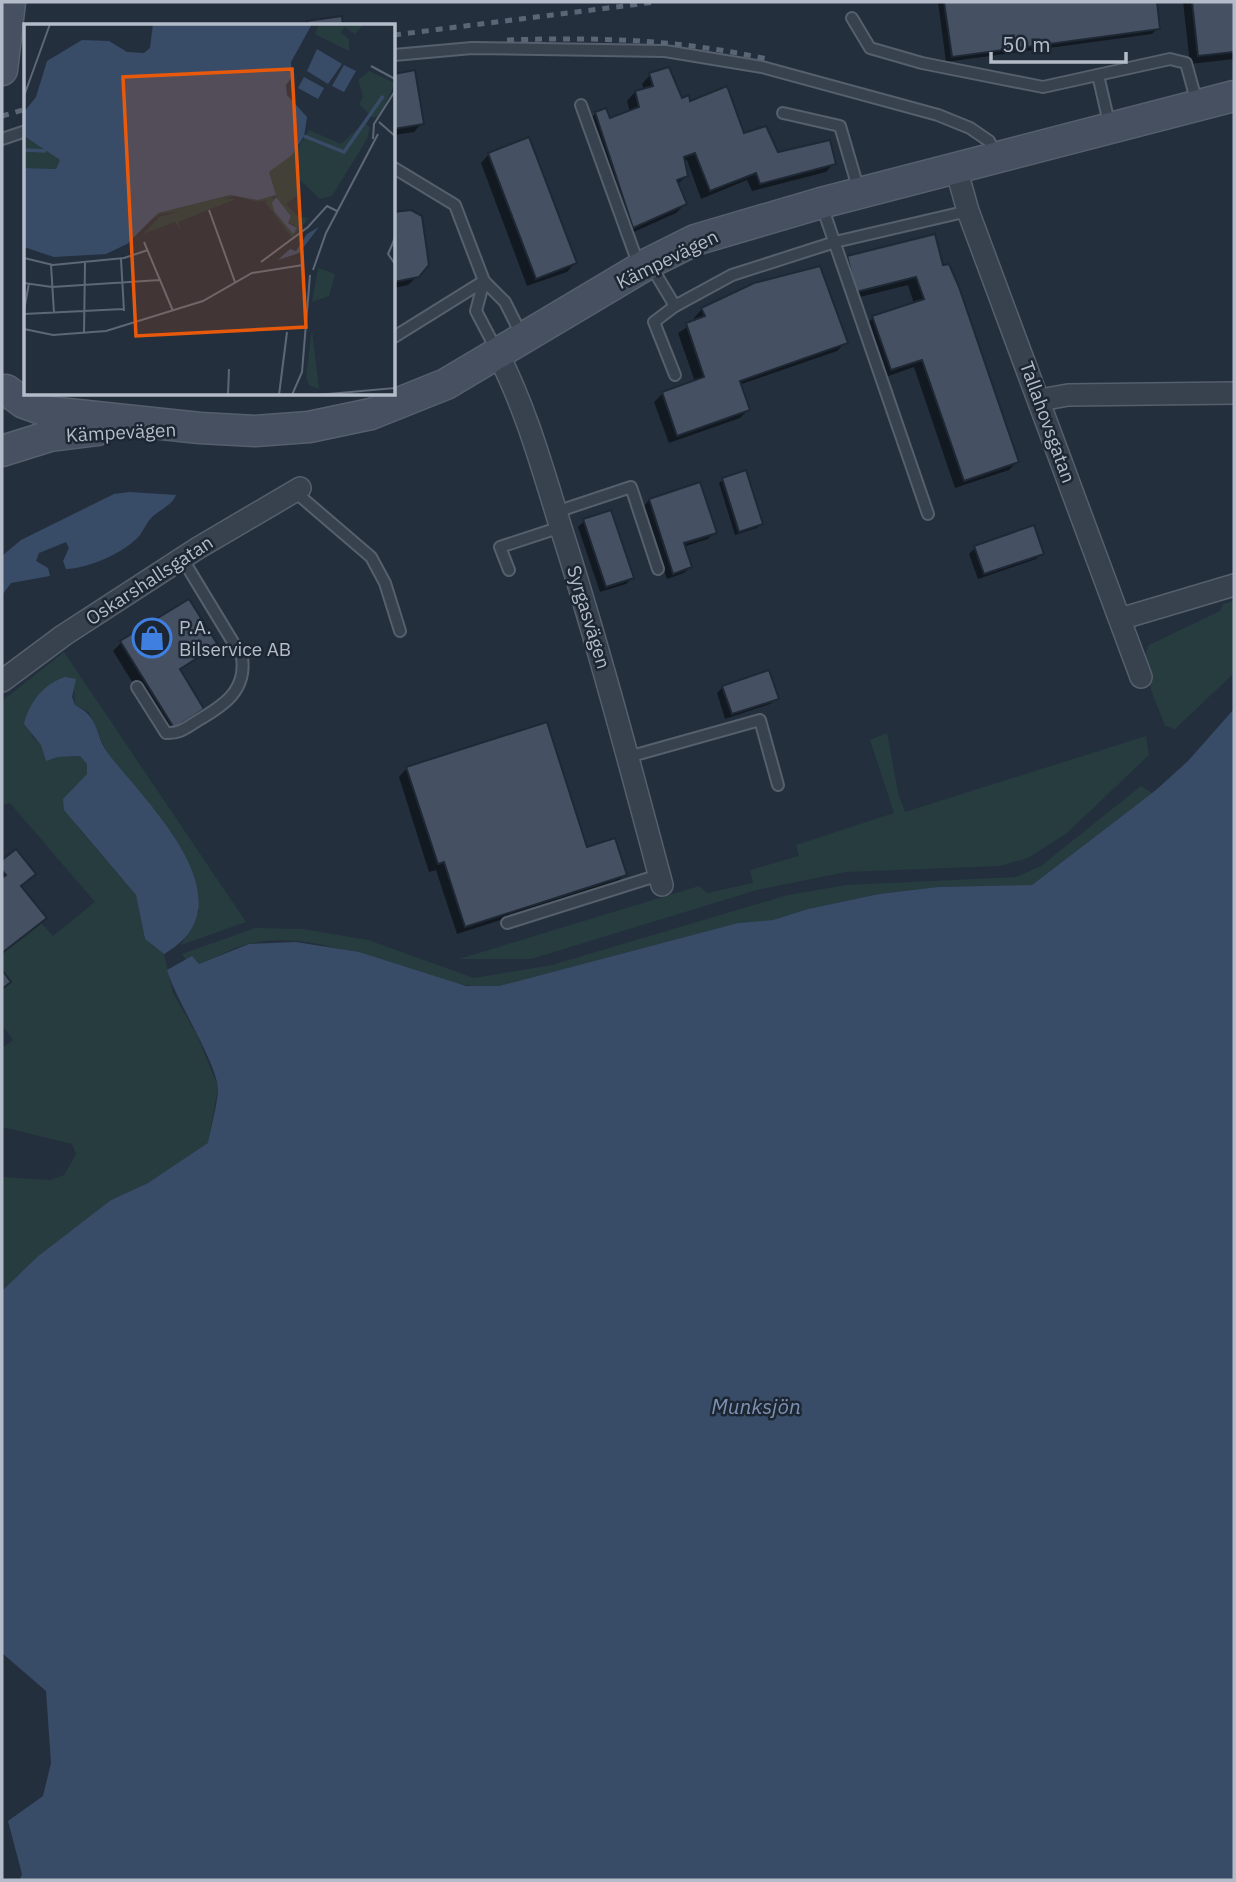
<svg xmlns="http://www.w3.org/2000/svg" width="1236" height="1882" font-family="'IBM Plex Sans',sans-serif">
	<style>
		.green { fill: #263c3f }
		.water { fill: #394c67 }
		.shadow { fill: #0007 }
		.building { fill: #455162; stroke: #1f2835; stroke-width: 2 }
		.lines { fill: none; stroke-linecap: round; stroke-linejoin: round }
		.lane-casing { stroke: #565f6c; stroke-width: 14 }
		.street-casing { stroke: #565f6c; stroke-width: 24 }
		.secondary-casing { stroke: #565f6c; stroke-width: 33 }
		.lane { stroke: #38414e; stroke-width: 10 }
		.street { stroke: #38414e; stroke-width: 21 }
		.secondary { stroke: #465061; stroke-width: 30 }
		.rail { stroke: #5a6575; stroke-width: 5; stroke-dasharray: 7 7; stroke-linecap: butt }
		.labels { text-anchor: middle; stroke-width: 5; stroke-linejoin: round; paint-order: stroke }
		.street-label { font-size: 19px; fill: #b4bcc9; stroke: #1d2633 }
		.poi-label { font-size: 19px; fill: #b4bcc9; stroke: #1d2633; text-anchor: start }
		.water-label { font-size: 21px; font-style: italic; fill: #7c92b1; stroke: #1d2633 }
		.inset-river { fill: none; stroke: #394c67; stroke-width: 3.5 }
		.inset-road { fill: none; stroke: #5e6776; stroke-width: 2 }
		.view { fill: #e8590c; fill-opacity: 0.15; stroke: #e8590c; stroke-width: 3.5 }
		.inset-edge { fill: none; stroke: #b4bcc9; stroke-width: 3.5 }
	</style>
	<rect width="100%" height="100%" fill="#242f3e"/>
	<g class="green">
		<path d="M1234,601V673L1175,729L1165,726C1158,704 1137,667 1149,645L1220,611L1223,604Z"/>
		<polygon points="64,652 246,922 181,945 199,911 107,753 89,712 75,705 74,690 31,736 41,744 46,761 58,757 80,756 87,764 87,774 69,793 77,826 136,895 145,939 164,954 173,993 197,1035 218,1087 208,1144 148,1183 111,1200 37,1257 2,1291 2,1177 50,1180 64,1175 76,1154 72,1144 2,1127 2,1048 13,1040 2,1025 2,990 6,987 2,982 2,954 41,923 53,936 95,902 10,803 2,805 2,701"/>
		<polygon points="887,733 898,793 905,812 1146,736 1149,755 1067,833 1028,858 1000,866 846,872 757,890 531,959 459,959 699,886 707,893 753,883 750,870 799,856 796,845 894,813 870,740"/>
		<path d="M1141,786L1152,793L1032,885L938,887L879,894L808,909L773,920L738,923L499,986C415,993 337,924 248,944C231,948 215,959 198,964L192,957L186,960L182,954L255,928L303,929L368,940L474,978L552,965L788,895L846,885L1016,877L1041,866Z"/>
	</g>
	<g class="water">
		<path d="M130,492L176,495C172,505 161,509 152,517C147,522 144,529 140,535C126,552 87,569 66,569L63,561L69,548L66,542L39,553L36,561L48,568L50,576L11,583L2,595V556L21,540L114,494Z"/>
		<path d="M65,677L76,679L72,697L75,705C102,719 93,735 110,756C147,803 253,904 164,954L145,939L136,895L64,810L63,799L87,774V764L80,756L58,757L46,761L41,745L24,724C29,703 43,684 65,677Z"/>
		<path d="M1234,709V1880H20L22,1874L8,1821L43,1796L51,1763L46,1691L2,1653V1291L37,1257L111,1200L148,1183L208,1143C211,1126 217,1107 218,1090C218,1064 176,1001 167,970L192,956L199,964L249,944L296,942L359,952L466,986H499L738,923L773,920L808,909L879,894L938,887L1032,885L1156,790L1188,761Z"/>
	</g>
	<g class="shadow">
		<polygon points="938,2 1155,2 1158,28 1152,34 946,62"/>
		<polygon points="1183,2 1234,2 1234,59 1190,64"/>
		<polygon points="414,73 422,123 414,132 394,135 394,76"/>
		<polygon points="650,75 681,101 776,154 834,163 826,172 752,191 747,180 701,199 687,160 683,161 686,176 677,185 685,204 676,213 625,236 588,122 596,113 609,120 630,112 627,101 635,92 644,90 642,84"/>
		<polygon points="489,154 575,263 567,272 527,286 481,163"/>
		<polygon points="411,211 418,276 408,285 394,288 394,214"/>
		<polygon points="848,257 942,268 1017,462 1009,470 955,488 914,367 883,378 865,326 873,318 914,304 908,285 848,300 839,266"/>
		<polygon points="702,309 846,342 837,351 739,385 748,410 740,418 669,443 654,402 663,393 695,382 678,333 695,322 694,318"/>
		<polygon points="723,480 761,524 757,528 735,535 719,483"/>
		<polygon points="649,500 715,532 708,539 683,547 690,567 684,573 667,579 643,507"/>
		<polygon points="584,521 632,578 626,584 600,592 578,527"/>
		<polygon points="975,548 1042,553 1036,559 978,579 969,554"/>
		<polygon points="121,643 216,645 179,671 202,709 165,735 113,651"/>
		<polygon points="723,687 777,698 770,704 725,719 717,693"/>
		<polygon points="407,768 586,849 625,875 616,883 457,934 436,870 429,872 399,777"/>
		<polygon points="16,851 20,887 36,926 2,953 2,862"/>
	</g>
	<g class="building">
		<polygon points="944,2 1157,2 1160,29 952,57"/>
		<polygon points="1192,2 1234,2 1234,52 1198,56"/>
		<polygon points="342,16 343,26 308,26 307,21"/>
		<polygon points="669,67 682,98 689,95 690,101 727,86 744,133 766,126 778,152 830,140 836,164 760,184 756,173 710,191 695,153 684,157 688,176 677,180 687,204 633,228 595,112 606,108 610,118 639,107 635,91 653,86 649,73"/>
		<polygon points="415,70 424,124 394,129 394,74"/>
		<polygon points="529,137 577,263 536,279 488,153"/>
		<polygon points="411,210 422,216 429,265 419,277 394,282 394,212"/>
		<polygon points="935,234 943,265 949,264 959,287 1019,462 964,481 922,360 891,370 872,316 924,299 916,277 856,292 847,256"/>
		<polygon points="820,266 848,343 740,381 750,410 677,436 662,392 704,377 686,323 705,316 701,308 754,283"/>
		<polygon points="746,470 763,524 739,532 722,478"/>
		<polygon points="700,482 717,533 684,543 692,567 673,574 649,499"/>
		<polygon points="611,510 634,578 606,587 583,519"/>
		<polygon points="1034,525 1044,554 984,574 974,546"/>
		<polygon points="189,599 218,645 180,669 204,709 174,728 120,641"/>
		<polygon points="769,670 779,699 732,714 722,686"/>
		<polygon points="547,722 587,847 615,838 627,875 465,927 444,862 438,864 406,767"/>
		<polygon points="16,849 36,874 21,886 47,918 2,953 2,878 6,875 2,870 2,860"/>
		<polygon points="2,970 11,982 2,989"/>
	</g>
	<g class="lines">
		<defs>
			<g id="lane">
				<polyline points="852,18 870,48 922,63 1043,87 1170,59 1186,63 1197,103"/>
				<polyline points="394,55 472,48 665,51 762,67 938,115 970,128 989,141 996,155"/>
				<polyline points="1098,75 1110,127"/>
				<polyline points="581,105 639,266"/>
				<polyline points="783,113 840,126 859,191"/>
				<polyline points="2,139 26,131"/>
				<polyline points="394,168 455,205 484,281 505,302 522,336"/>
				<polyline points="822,206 928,514"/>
				<polyline points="651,266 675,306 732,275 835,242 968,211"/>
				<polyline points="484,281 476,311 498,353"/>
				<polyline points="675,306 654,322 675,375"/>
				<polyline points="394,337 484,281"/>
				<polyline points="294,491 371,557 385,583 400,631"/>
				<polyline points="556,512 631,487 658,569"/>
				<polyline points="509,570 500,547 561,527"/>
				<path d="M137,687L166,733C179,734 186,728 197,721C223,706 247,691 242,657L182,558"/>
				<polyline points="628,757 760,720 778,785"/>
				<polyline points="507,923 659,875"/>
			</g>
			<g id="street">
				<polyline points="956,168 968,211 1141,677"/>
				<path d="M498,354C526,409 542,467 560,525C598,644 630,765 662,885"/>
				<polyline points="1040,400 1068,395 1234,393"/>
				<polyline points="1120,619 1234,585"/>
				<polyline points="2,681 64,635 198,548 300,488"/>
			</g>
			<g id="secondary">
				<polyline points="2,70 10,2"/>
				<polyline points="6,390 24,403 49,412 200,428 255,431 309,427 371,414 446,384 649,263 695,240 821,203 1234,96"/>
				<polyline points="2,451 50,436 98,430"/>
			</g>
		</defs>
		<use href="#lane" class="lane-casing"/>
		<use href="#street" class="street-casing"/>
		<use href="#secondary" class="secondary-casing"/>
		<use href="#lane" class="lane"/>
		<use href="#street" class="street"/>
		<use href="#secondary" class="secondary"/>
		<g class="rail">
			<polyline points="394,35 655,2"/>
			<path d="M507,40C599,37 676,39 767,59"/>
			<polyline points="2,116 26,109"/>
		</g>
	</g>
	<defs>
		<symbol id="shop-ring" viewBox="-11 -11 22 22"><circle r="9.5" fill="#1d2633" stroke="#3f7fe0" stroke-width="1.5"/><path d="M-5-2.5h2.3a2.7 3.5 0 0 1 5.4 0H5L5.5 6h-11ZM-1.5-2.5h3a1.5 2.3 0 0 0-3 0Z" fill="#3f7fe0"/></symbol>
	</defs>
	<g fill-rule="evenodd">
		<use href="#shop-ring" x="130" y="616" width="44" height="44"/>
	</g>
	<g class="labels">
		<g class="street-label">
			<text transform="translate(667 259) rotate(-26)" y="7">Kämpevägen</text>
			<text transform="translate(1048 422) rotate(70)" y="7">Tallahovsgatan</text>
			<text transform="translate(121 432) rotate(-3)" y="7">Kämpevägen</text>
			<text transform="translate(149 580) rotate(-33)" y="7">Oskarshallsgatan</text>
			<text transform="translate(589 617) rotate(73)" y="7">Syrgasvägen</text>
		</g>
		<g class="poi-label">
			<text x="179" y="634">P.A.<tspan x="179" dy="22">Bilservice AB</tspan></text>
		</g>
		<g class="water-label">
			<text x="756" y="1414">Munksjön</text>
		</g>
	</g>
	<g transform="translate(24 24)">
		<rect width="371" height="371" fill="#242f3e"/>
		<path d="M295,0H340L331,10L321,3L317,9L325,15V27L291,10ZM345,47L371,59L356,91L349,94L335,80L339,73L334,56ZM341,98L346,104L343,115L308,172L296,175L277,157L273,160L276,170L262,180L275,193L285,194L268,214L241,178L245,176L234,178L210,172L167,186L136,190L118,202L134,189L206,171L234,176L248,172L267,208L271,201L264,199L267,192L252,173L245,147L273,125L285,106L317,120ZM0,112L36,136L32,145L0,144ZM202,175H212L154,198L157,208L151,198L119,210L135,193ZM294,244L311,250L305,272L288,278ZM288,304V306L295,365L285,361L282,352Z" fill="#263c3f"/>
		<path d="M129,0H288L267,38L268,53L262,61L263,71L283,93L280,112L268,131L245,148L252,171L234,176L206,171L134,189L103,220L82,230L30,233L0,223V144L32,145L36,136L0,112V88L12,73L23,37L58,16L85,17L103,28L120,29L126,24ZM293,25L318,40L304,60L283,47ZM320,41L332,47L320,68L308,62ZM280,53L300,64L294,75L274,64ZM252,173L267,192L264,199L273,204L269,210L250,187L248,179ZM295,203L275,229L254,236L266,225L272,227L283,210Z" fill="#394c67"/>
		<path class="inset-river" d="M280,112L320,128L359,72M0,126L22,127"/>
		<path class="inset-road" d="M347,42L371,55M0,72L26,0M355,98L371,112M349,115L350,100L371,67M185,186L211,258M371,214L364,230L371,240M120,218L149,287M0,234L29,241L100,234L124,226M97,235L100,287M237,238L284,203L303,182L313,187M27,241L30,289M289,246L302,209L354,110M0,259L28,263L136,256M0,286L5,259M0,290L99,285M0,305L29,311L82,307L179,277L228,249L279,241M60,309L61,239M204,371L205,345M255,371L263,308M268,371L278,348L286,251M293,371L371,364"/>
		<path class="view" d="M268,45L282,303L112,312L99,53Z"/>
		<rect width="371" height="371" class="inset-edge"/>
	</g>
	<rect width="1236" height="1882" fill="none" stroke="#b4bcc9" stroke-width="7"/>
	<path d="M991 52v10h135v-10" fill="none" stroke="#b4bcc9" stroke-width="3.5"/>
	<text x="1002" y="52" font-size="21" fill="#b4bcc9" stroke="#1d2633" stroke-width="5" paint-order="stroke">50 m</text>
</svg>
